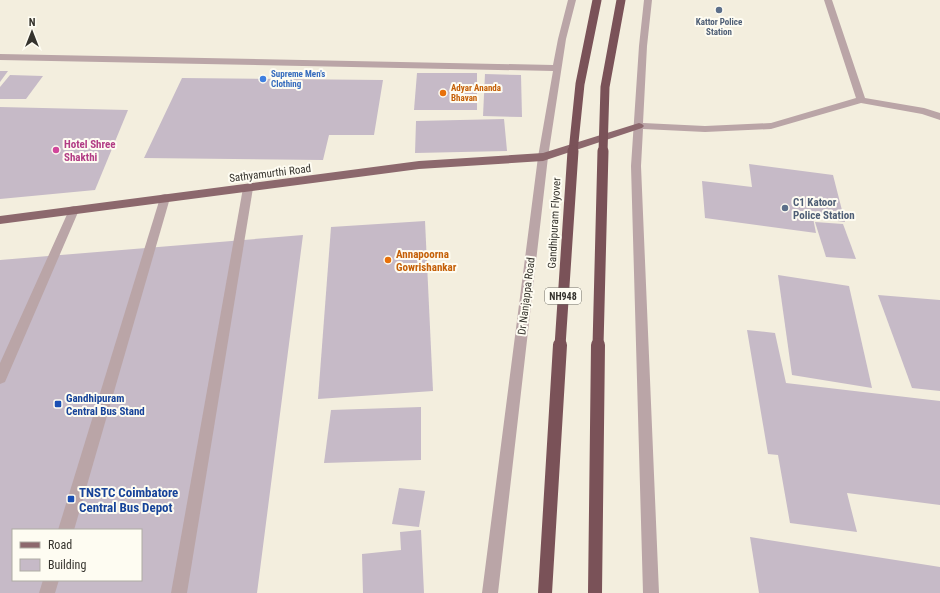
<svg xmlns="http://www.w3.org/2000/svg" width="940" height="593" font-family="'Roboto Condensed',sans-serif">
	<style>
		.building { fill: #c6bac7; fill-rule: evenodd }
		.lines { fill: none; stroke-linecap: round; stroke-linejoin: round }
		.minor { fill: #baa5a7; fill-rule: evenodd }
		.major { fill: #8c686d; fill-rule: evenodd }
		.highway-bridge-far2 { stroke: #7a5258; stroke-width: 9 }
		.highway-bridge-far1 { stroke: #7a5258; stroke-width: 11 }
		.highway-bridge { stroke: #7a5258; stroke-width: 14 }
		.service-dot { fill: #5c6f8a; stroke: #fefcf2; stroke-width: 1.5 }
		.shop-dot { fill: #3f7fe0; stroke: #fefcf2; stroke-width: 1.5 }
		.food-dot { fill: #e8710a; stroke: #fefcf2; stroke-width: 1.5 }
		.hotel-dot { fill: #d1479c; stroke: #fefcf2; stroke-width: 1.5 }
		.transit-dot { fill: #1a4fb4; stroke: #fefcf2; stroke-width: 1.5 }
		.labels { text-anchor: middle; stroke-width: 4; stroke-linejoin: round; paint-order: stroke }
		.far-service-label { font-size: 9px; font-weight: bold; fill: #4e5e75; stroke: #fefcf2 }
		.far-shop-label { font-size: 9px; font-weight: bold; fill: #366cbe; stroke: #fefcf2; text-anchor: start }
		.far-food-label { font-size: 9px; font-weight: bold; fill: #c56008; stroke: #fefcf2; text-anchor: start }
		.shield { fill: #fefcf2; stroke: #716f68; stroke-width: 1 }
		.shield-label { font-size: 10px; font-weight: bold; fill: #35332d }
		.hotel-label { font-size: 11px; font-weight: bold; fill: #b23c85; stroke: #fefcf2; text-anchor: start }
		.street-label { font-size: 11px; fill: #35332d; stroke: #fefcf2 }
		.service-label { font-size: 11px; font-weight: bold; fill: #4e5e75; stroke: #fefcf2; text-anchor: start }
		.food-label { font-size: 11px; font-weight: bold; fill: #c56008; stroke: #fefcf2; text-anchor: start }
		.transit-label { font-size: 11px; font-weight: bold; fill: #164399; stroke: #fefcf2; text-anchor: start }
		.near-transit-label { font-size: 13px; font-weight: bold; fill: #164399; stroke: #fefcf2; text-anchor: start }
	</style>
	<rect width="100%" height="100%" fill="#f3eede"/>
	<g class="building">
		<polygon points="0,71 8,71 0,82"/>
		<polygon points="417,73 477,73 477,110 414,110"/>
		<polygon points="485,74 521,75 522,117 483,116"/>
		<polygon points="10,75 43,76 26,99 0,99 0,87"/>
		<polygon points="182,78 383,80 374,135 329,135 323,160 144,158"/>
		<polygon points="0,107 128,110 95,190 0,199"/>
		<polygon points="504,119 507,151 415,153 416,121"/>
		<polygon points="749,164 833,175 845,222 813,218 816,233 705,218 702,181 752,187"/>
		<polygon points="425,221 433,391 318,399 331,227"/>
		<polygon points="815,222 843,224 856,259 826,257"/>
		<path d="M303,235L257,593H0V260ZM13,530H141V580H13Z"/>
		<polygon points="778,275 849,286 872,388 792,375"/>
		<polygon points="878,295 940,300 940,391 912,388"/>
		<polygon points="747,330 775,333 786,383 940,401 940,505 847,493 857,532 790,523 778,455 768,454"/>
		<polygon points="421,407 421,460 324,463 331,410"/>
		<polygon points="399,488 425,491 419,527 392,524"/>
		<polygon points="421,530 424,593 363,593 362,554 401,550 400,532"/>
		<polygon points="750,537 940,567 940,593 759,593"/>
	</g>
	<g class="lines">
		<g class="minor">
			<polygon points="568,0 576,0 566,39 548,157 498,593 482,593 538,157 553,71 0,60 0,54 553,65 558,39"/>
			<polygon points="644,0 652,0 647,46 643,123 705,126 771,123 856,98 824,0 832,0 865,98 924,108 940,113 940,120 922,114 861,103 771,129 705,132 643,129 641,166 659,593 643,593 631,166 639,46"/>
			<polygon points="248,184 252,185 253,188 187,593 171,593 243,188 244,185"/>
			<polygon points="165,194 169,195 170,198 74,530 58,530 160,198 161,195"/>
			<polygon points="74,206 78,207 79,210 5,382 0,384 0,363 69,210 70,207"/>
			<polygon points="43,580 59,580 55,593 39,593"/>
		</g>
		<polygon class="major" points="639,123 642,124 644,126 642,128 543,161 419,169 0,224 0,216 419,161 543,153"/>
		<g class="highway-bridge-far2">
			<polyline points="573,152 580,84 597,0"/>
			<polyline points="603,152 605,87 621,0"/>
		</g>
		<g class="highway-bridge-far1">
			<polyline points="560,346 573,151"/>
			<polyline points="598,346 603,151"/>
		</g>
		<g class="highway-bridge">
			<polyline points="545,593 560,345"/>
			<polyline points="595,593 598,345"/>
		</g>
	</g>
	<g class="service-dot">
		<circle cx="719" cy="10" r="4"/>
		<circle cx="785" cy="208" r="4"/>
	</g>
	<circle class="shop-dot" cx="263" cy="79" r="4"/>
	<g class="food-dot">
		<circle cx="443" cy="93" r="4"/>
		<circle cx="388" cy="260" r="4"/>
	</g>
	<circle class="hotel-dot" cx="56" cy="150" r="4"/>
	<g class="transit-dot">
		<rect x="54" y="400" width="8" height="8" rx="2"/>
		<rect x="67" y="495" width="8" height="8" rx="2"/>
	</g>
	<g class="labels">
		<g class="far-service-label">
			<text x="719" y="25">Kattor Police<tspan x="719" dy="10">Station</tspan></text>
		</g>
		<g class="far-shop-label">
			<text x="271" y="77">Supreme Men's<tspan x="271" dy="10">Clothing</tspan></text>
		</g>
		<g class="far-food-label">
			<text x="451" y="91">Adyar Ananda<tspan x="451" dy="10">Bhavan</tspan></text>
		</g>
		<rect class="shield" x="545" y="288" width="36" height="16" rx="3"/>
		<g class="shield-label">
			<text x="563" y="300">NH948</text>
		</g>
		<g class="hotel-label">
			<text x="64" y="148">Hotel Shree<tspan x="64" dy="13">Shakthi</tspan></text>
		</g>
		<g class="street-label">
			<text transform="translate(270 173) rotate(-7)" y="4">Sathyamurthi Road</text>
			<text transform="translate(554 223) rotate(-87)" y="4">Gandhipuram Flyover</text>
			<text transform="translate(526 296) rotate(-83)" y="4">Dr Nanjappa Road</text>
		</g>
		<g class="service-label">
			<text x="793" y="206">C1 Katoor<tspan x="793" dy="13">Police Station</tspan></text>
		</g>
		<g class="food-label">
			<text x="396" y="258">Annapoorna<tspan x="396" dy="13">Gowrishankar</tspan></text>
		</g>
		<g class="transit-label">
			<text x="66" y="402">Gandhipuram<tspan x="66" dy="13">Central Bus Stand</tspan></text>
		</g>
		<g class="near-transit-label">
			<text x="79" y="497">TNSTC Coimbatore<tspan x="79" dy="15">Central Bus Depot</tspan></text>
		</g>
	</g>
	<rect x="12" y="529" width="130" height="52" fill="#fefcf2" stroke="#aeaca3"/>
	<rect x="20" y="542" width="20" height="6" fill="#8c686d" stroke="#aeaca3"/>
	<text x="48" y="549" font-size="12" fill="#35332d">Road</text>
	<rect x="20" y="559" width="20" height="12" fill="#c6bac7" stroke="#aeaca3"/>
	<text x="48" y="569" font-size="12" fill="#35332d">Building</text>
	<g transform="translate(32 32)" stroke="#fefcf2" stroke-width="3" paint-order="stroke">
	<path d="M0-3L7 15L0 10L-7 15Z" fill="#35332d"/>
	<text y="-6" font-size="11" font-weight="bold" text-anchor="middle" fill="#35332d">N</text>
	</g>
</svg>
